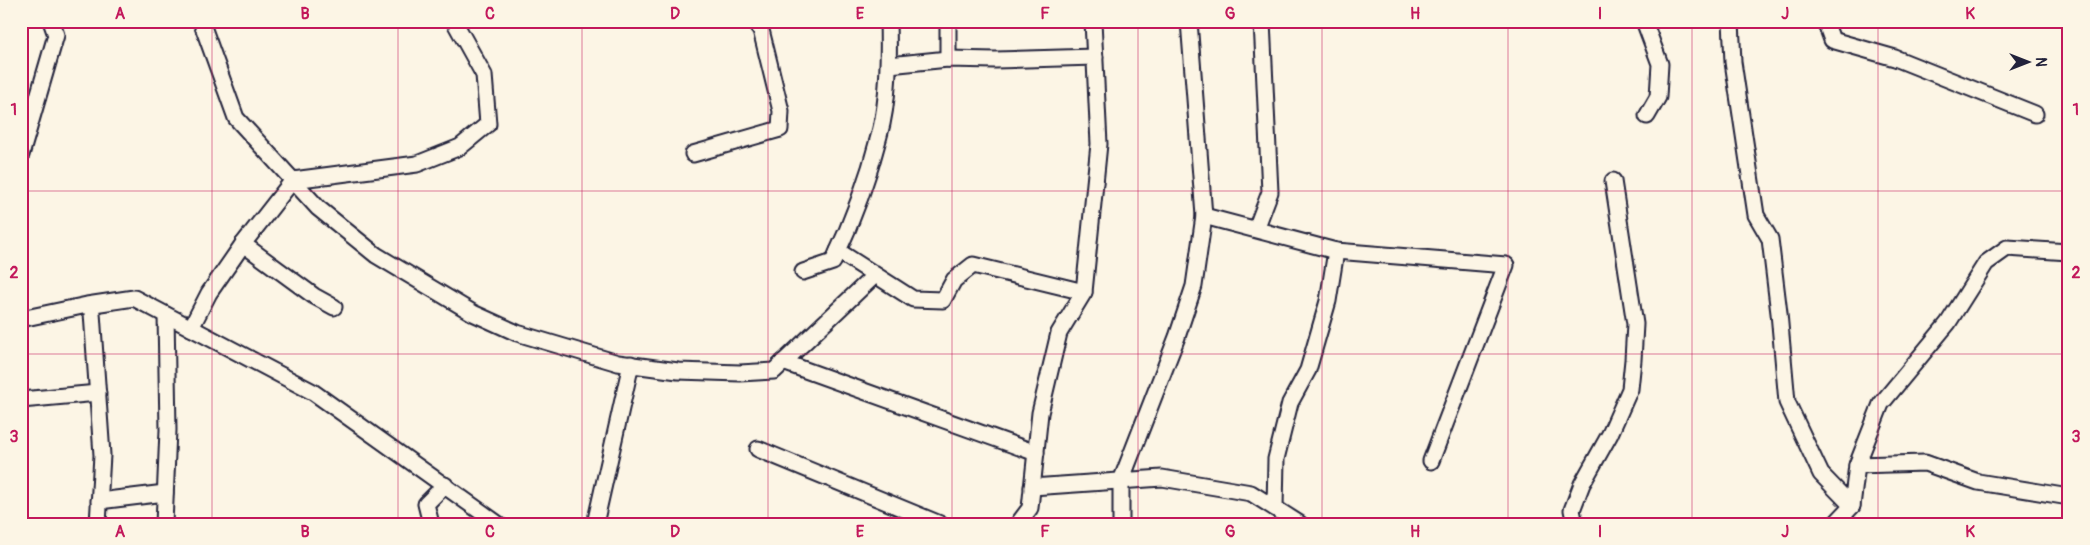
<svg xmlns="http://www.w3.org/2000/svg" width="2090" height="545" font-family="Pangolin,sans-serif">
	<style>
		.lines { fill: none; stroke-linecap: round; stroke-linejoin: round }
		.street-casing { stroke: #22223b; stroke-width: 19 }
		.street { stroke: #fcf5e5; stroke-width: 15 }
		.grid { fill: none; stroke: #c2185b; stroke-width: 1; stroke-opacity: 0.55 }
		.neatline { fill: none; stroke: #c2185b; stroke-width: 2 }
		.grid-label { font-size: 16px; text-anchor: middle; font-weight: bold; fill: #c2185b }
	</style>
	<rect width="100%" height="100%" fill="#fcf5e5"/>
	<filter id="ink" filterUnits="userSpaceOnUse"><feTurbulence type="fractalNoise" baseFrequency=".02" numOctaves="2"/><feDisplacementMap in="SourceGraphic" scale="10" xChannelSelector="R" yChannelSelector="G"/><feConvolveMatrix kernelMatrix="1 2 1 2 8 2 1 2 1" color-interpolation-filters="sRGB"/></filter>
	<g filter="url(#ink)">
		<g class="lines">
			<defs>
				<g id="street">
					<polyline points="201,21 236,118 318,208 376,255 473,313 517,333 618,363 678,371 740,373 774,371 875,275"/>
					<polyline points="948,21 948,59"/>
					<polyline points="1644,21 1660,64 1658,97 1647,116"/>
					<polyline points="1731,21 1733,62 1756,215 1770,239 1779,313 1787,402 1821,474 1852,506"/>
					<polyline points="1825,21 1832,40 1895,58 2035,114"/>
					<polyline points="889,65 948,59 995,60 1095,57"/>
					<polyline points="693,154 780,129 781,111 761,30 754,21"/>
					<polyline points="21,155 56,35 51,21"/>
					<polyline points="1204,216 1336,251 1506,265 1431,461"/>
					<polyline points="1256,229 1270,192 1262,21"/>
					<polyline points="243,244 314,296 334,307"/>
					<polyline points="838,251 913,299 943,300 954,280 973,265 1084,292"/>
					<path d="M803,272L833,262C852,222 868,179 879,136C889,101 889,57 888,21"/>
					<polyline points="92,313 102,455 98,524"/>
					<polyline points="21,319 87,305 134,298 313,392 498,524"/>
					<polyline points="191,328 209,293 243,244 293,180 417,164 460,147 488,124 484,75 454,21"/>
					<polyline points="783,362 1036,453"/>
					<polyline points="21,400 98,393"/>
					<polyline points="758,449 940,524"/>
					<polyline points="1857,465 1925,463 1978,482 2069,497"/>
					<polyline points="1032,487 1162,478 1251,493 1300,524"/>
					<polyline points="99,501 165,493"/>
					<polyline points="1275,508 1276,459 1290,403 1308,370 1328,301 1336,251"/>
					<polyline points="164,524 168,430 166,315"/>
					<polyline points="431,524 426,504 445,485"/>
					<polyline points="595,524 631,364"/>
					<polyline points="1018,524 1030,508 1040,413 1059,333 1084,292 1099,144 1093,21"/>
					<polyline points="1121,524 1121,481 1177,337 1194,286 1204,216 1189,21"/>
					<polyline points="1575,524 1572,510 1582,484 1610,434 1630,389 1633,360 1635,324 1613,181"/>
					<polyline points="1835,524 1852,506 1857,465 1881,404 1948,323 1986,263 2007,248 2069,252"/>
				</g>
			</defs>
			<use href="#street" class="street-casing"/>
			<use href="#street" class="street"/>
		</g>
	</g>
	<path class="grid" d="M212,21V524M398,21V524M582,21V524M768,21V524M952,21V524M1138,21V524M1322,21V524M1508,21V524M1692,21V524M1878,21V524M21,191H2069M21,354H2069"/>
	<rect width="2090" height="545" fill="none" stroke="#fcf5e5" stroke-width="55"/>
	<g transform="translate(2028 62) rotate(90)" stroke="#fcf5e5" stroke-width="4" paint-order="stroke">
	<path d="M0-4L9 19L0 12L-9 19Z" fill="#22223b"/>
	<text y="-8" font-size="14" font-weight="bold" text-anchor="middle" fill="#22223b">N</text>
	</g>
	<rect x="28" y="28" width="2034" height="490" class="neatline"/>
	<g class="grid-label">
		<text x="120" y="19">A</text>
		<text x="305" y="19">B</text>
		<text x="490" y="19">C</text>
		<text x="675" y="19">D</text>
		<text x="860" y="19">E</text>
		<text x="1045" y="19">F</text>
		<text x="1230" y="19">G</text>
		<text x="1415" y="19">H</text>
		<text x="1600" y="19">I</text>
		<text x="1785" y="19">J</text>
		<text x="1970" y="19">K</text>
		<text x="14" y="115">1</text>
		<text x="2076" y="115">1</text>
		<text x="14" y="278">2</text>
		<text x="2076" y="278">2</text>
		<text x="14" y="442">3</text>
		<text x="2076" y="442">3</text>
		<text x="120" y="537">A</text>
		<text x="305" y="537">B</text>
		<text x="490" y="537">C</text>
		<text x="675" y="537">D</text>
		<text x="860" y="537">E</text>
		<text x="1045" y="537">F</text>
		<text x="1230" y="537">G</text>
		<text x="1415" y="537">H</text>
		<text x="1600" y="537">I</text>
		<text x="1785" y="537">J</text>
		<text x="1970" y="537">K</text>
	</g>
</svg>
